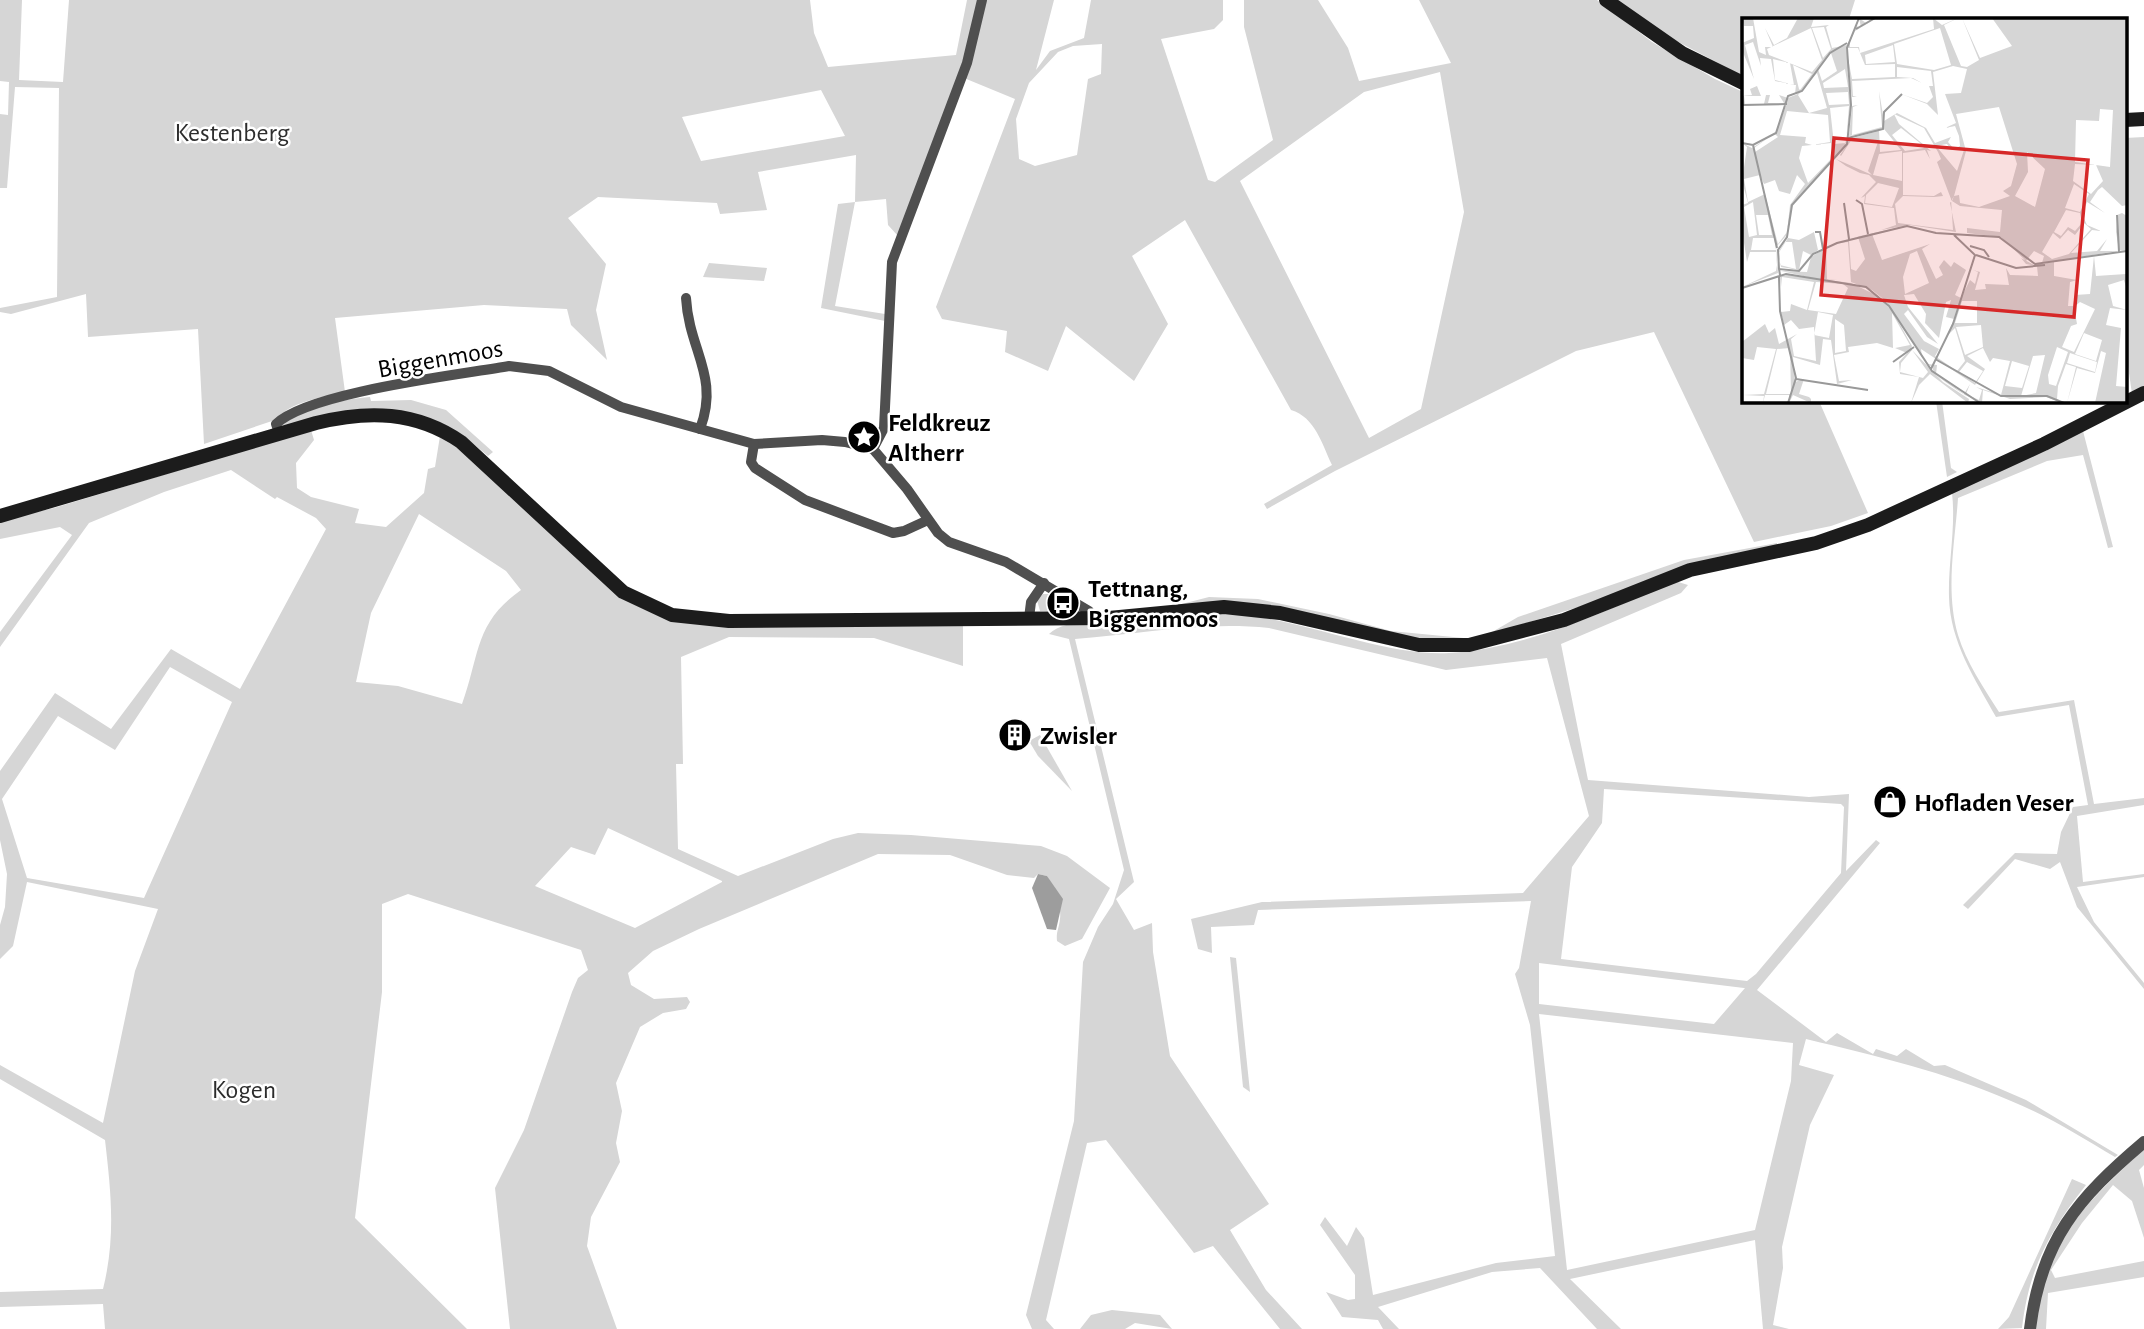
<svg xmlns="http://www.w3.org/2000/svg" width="2144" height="1329" font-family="'Alegreya Sans',sans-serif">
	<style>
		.green { fill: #d6d6d6; fill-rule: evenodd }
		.water { fill: #9d9d9d }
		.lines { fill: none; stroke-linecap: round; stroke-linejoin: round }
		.minor { stroke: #4f4f4f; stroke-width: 10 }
		.tertiary { stroke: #4f4f4f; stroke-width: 12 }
		.secondary { stroke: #1c1c1c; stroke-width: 14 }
		.labels { text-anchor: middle; stroke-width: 5; stroke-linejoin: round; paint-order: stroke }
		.park-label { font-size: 26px; fill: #2d2d2d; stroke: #fff }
		.street-label { font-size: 26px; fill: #000; stroke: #fff }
		.poi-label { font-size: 26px; font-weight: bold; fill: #000; stroke: #fff; text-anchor: start }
		.inset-road { fill: none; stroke: #999; stroke-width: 2 }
		.view { fill: #d62828; fill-opacity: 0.15; stroke: #d62828; stroke-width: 3.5 }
		.inset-edge { fill: none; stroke: #000; stroke-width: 3.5 }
	</style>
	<rect width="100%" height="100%" fill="#fff"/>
	<g class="green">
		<path d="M0,0H22L19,80L63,82L69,0H810L814,33L828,67L956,55L967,0H979L960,72L898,236L888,225L886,199L855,202L835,306L885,314V321L821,308L838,204L855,202L856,155L758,172L767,210L720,214L717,203L598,197L568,218L606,264L596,310L607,360L571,325L567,309L484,305L335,318L345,392C322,397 290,402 275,420L204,444L198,329L88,337L86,294L11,314L0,312V308L57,297L59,88L15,87L7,188H0V114L8,115L9,82L0,81ZM821,90L845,136L701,161L682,117Z"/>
		<path d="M985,0H1054L1036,70L1050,51L1084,38L1091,0H1223V20L1214,29L1161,39L1208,180L1215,182L1273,140L1244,27V0H1318L1348,48L1359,81L1451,63L1419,0H1597L1652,42L1715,79L1743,92V401H1819L1868,513L1831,526L1754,542L1654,332L1576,351L1335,471L1267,509L1264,504L1332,465C1322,444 1315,417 1291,410L1185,220L1132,256L1168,324L1134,381L1066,326L1048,371L1005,352L1007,331L942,319L936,307L1015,99L964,78ZM1102,44L1101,74L1088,79L1077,155L1035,166L1019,159L1016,119L1029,83L1058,52L1073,46ZM1440,72L1464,212L1421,409L1369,438L1240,181L1364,92Z"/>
		<polygon points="1617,0 1855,0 1849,19 1743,19 1743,76 1665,35"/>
		<polygon points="2144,137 2144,388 2132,394 2125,345 2125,138"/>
		<polygon points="709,263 767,268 764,281 703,277"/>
		<path d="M370,397L371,401L411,400L446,410L493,452L488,456L465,437L416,414L282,426L281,423C308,406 339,400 370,397Z"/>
		<polygon points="1936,401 1942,401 1951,468 1957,472 1947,477"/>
		<path d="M311,430L314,440L296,463L297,488L311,497L359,509L355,523L386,527L424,493L428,469L435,467L440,436L455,445L618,595C679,634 747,627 817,626C865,625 914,624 963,623V666L874,638L729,637L681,657L683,764H676L678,849L738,876L833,839L858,833L911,835L1041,846L1067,856L1110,888L1082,939L1065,946L1057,941C1056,932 1059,928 1060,919C1062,903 1052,890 1047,876L1038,874L1034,878L1007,875L950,855L878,854L699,929L653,951L628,973L631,985L654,999L687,997L690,1002L686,1009L663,1013L640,1027L616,1083L622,1111L616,1143L620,1162L591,1217L587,1246L617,1329H510L495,1188L524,1130L572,992L578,978L588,970L581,950L408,894L382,904V992L355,1218L467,1329H105L103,1304L0,1307V1292L103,1289C116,1237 111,1192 105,1140L0,1079V1065L103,1123L135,971L158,909L27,882L13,946L0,959V925L5,907L7,874L0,840V771L55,693L111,729L171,649L240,689L326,529L316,518L277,497L275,499L231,470L164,492L89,523L0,647V632L72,535L60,527L0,539V520L54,508ZM419,514L506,571L521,590C474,623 480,655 462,704L398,686L356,682L371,613ZM170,667L232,702L144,898L27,878L2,799L58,716L115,750ZM608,828L722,881V882L635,928L535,886L571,847L595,855Z"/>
		<path d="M2083,431L2113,547L2108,548L2083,455L2047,461L1958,498C1955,543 1945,591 1958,635C1966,662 1984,688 1999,712L2074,700L2094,804L2144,798V805L2077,816L2083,882L2144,874V877L2077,887L2094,922L2144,983V989L2077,907L2060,862L2050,869L2015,859L1968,909L1963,905L2015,853L2057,854L2061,832L2073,807L2088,805L2069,705L1996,717C1975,679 1950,642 1949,597C1948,563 1956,527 1952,493Z"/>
		<polygon points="1777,543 1777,546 1487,635 1518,617 1684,560"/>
		<path d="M1675,581L1688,585L1681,593L1561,644L1588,780L1809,797L1849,794L1846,871L1876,840L1880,843L1757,990L1826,1042L1837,1033L1873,1054L1876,1049L1897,1056L1906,1049L1934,1066L1945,1065L2026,1100L2118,1155L2115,1157C2081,1137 2048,1116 2011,1101C1945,1072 1876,1056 1806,1039L1799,1065L1834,1075L1810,1125L1782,1247L1783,1268L1773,1325L1789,1329H1763L1755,1240L1570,1279L1621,1329H1597L1540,1268L1492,1272L1378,1307L1399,1329H1383L1378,1320L1342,1317L1326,1292L1348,1300L1355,1299V1275L1320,1225L1325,1217L1347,1246L1356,1227L1364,1238L1373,1295L1496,1263L1555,1256L1530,1025L1515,974L1519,968L1531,901L1258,910L1254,925L1211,927L1212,953L1198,949L1191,919L1262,902L1523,893L1589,816L1547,658L1446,670L1269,628C1204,621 1140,634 1075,639L1134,882L1116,899L1134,930L1152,923L1153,952L1170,1056L1269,1204L1230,1230L1266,1290L1302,1329H1280L1213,1246L1194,1253L1106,1140L1087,1143L1046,1320L1054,1329H1032L1026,1315L1074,1121L1083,962L1098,927L1113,904L1124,870L1069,639L1049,634C1065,618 1099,624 1120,624C1164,622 1208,610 1252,616C1314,624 1389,656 1449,653C1527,648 1604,612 1675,581ZM1604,789L1841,804L1844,807L1841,873L1756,974L1747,981L1561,959L1572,867L1602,823ZM1539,963L1744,988H1745L1714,1024L1539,1004ZM1539,1014L1793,1043L1791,1081L1755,1230L1567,1270Z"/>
		<polygon points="1043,594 1048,594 1076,611 1040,611 1037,600"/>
		<polygon points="1209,597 1258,599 1329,614 1391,631 1474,639 1418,641 1323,619 1170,607"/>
		<polygon points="1040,735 1072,791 1038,756 1029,741"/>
		<polygon points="1230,957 1236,958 1250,1092 1243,1087"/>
		<path d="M2144,1149V1165L2139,1170L2144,1188V1238L2132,1201L2113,1185L2082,1223L2051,1270L2055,1278L2144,1261V1277L2048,1293L2046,1329H2035C2038,1313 2039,1296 2043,1281C2060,1225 2104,1187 2144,1149Z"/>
		<path d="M2072,1179L2086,1185C2049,1232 2029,1268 2022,1328L1998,1329L2009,1317Z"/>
		<polygon points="1112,1310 1160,1315 1172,1329 1135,1323 1125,1329 1080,1329 1091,1315"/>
	</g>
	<polygon class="water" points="1038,874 1047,876 1063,899 1056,930 1047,929 1032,888"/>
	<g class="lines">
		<g class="minor">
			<path d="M686,298C689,351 720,376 700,429"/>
			<path d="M279,433L276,424C309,392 458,375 509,366L549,371L621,407L754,444L822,440L845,442L873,449L907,489L938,533L949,542L1006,562L1089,611L1092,618"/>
			<polyline points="754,444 751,462 755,468 805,500 893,533 904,531 928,520"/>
			<polyline points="873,449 884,428 892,262 967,63 982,0"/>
			<polyline points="1029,618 1031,602 1044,583"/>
		</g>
		<path class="tertiary" d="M2030,1329C2041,1240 2078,1198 2144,1142"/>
		<g class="secondary">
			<polyline points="1606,0 1682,53 1743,83"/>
			<polyline points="2125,120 2144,119"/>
			<path d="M0,516L316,423C368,410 416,411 461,442L623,592L672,615L729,621L1109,618L1224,607L1280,613L1419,645H1469L1564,620L1690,570L1816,543L1868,525L2044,444L2144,393"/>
		</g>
	</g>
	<defs>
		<symbol id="sight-disc" viewBox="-11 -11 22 22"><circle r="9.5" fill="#000" stroke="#fff"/><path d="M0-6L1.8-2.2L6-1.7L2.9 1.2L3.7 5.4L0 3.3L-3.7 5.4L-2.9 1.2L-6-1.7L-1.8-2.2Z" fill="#fff"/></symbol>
		<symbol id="bus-disc" viewBox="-11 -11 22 22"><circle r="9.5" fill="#000" stroke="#fff"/><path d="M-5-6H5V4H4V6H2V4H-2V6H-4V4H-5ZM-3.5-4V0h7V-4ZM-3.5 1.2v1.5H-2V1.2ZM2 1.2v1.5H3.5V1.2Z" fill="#fff"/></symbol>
		<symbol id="building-disc" viewBox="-11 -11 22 22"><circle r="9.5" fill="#000" stroke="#fff"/><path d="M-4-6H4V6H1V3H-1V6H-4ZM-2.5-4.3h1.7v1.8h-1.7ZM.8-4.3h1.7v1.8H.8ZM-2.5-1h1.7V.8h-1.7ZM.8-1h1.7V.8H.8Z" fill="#fff"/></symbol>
		<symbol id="shop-disc" viewBox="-11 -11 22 22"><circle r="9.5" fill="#000" stroke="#fff"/><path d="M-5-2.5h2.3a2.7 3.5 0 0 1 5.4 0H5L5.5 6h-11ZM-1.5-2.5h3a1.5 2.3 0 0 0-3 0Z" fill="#fff"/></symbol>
	</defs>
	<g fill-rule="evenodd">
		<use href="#sight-disc" x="845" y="418" width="38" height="38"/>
		<use href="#bus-disc" x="1044" y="584" width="38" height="38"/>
		<use href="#building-disc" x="996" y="716" width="38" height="38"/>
		<use href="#shop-disc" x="1871" y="783" width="38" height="38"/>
	</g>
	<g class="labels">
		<g class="park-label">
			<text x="232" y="141">Kestenberg</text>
			<text x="244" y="1098">Kogen</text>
		</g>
		<g class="street-label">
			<text transform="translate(440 358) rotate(-10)" y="9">Biggenmoos</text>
		</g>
		<g class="poi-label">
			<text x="888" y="431">Feldkreuz<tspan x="888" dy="30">Altherr</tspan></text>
			<text x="1088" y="597">Tettnang,<tspan x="1088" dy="30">Biggenmoos</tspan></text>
			<text x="1040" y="744">Zwisler</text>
			<text x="1914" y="811">Hofladen Veser</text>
		</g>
	</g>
	<g transform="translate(1742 18)">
		<rect width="385" height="385" fill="#fff"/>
		<path d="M0,0H11L17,34L24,37L23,29H31L23,10L32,27L45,20L56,0H72L69,9L87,7L84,9L90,30L105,27L115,7L116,10L119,9L117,0L124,5L135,0L113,13L108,23V29H117L118,35L192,11L191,0L200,7L216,0L202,7L219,48L225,49L237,42L220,0L238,40L270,28L250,0H385V187L380,188L360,169L356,172L348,184L363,195L345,184L340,196L345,207L359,213L350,212L329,235L355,233L365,221L358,233H376L300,245L302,238L292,233L284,243L259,219L225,215V210L258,214L260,192L218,188L210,183L212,178L208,185L214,214L168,207L139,212L154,207L152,190L122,186L123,178L119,180L134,164L127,157L118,155L104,148L94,141L130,157L126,153L136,124L110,121L99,138L98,137L105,127L107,121L133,114L107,118L110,88L116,87L111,89L110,117L140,109L137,73L142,103L155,95L184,110L193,125L209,119L206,124L212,131L218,128L217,118L213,108L203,110L214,105L203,76L219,75L225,51L211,48L191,54L196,97L185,86L159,76L185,85L191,79L187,68H191L189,53L155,49V59L171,60L180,65L169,60L110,63L111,78L115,79H110L105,48L109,88L103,128L51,185L44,218L34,229L36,255L0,269L34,253L35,247L34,234H8L5,244L0,212V187L6,185L0,163L5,129L0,125L10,130L26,120L12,130L13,134L36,119L33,116L45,85L0,88V78L10,77L8,71L15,68L19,78H2L3,86H22L24,77H28L26,85H42L37,77L46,80L58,75L53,76L54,67L33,63L29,41L18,40L19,48L11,24L3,27L12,61L0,32V25L12,20L11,8H2ZM82,9L89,31L81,40L70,10ZM69,10L80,42L70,54L27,37L25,31ZM198,10L209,47L192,52L155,46L152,26ZM151,27L153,44L124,46L123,37ZM104,30H116L123,47L153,46V59L110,61ZM89,35L95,53L80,63L76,51ZM31,41L48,45L52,67L33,62ZM51,47L70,56L58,72L57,71ZM103,51L106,69L82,70L81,65ZM75,55L85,90L67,95L56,77ZM106,74L107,86L87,87L84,75ZM107,88L104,125L92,126L88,90ZM257,89L275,146L269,168L261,173L268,178L237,189L218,185L217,177L212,178L224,133L214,96ZM358,91L371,92L368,149L333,144L334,102L357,103ZM45,93L86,97L88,124L70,127L63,125L64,119L38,117ZM152,96L182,110L196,134L199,141L195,144L209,181L211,212L156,205L153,186L161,178L192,179L201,178L199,174L192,178L161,177V135L183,132L188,141L185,132L189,133L157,106ZM142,108V111L159,132L138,134L137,112ZM159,110L178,125L182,130L163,133L150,117ZM89,125L91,139L66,165L57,140L60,128ZM205,126L209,132H222L215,153L194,128ZM160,133V163L131,157L137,136ZM285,134L303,151L293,189L273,178L286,154ZM333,146L354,147L361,163L349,176L331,163ZM18,157L22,166L33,162L37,173L48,176L55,157L63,166L48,187L45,214L36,226L23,176L6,184L2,161ZM136,165L157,170L150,189L123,185L124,177ZM332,166L347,176L338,194L323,190ZM11,184L15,217L7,219L2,189ZM324,192L338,195L340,205L333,213L326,209L319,218L312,214ZM14,197H26L30,217H17ZM342,205L349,211L327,236L310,241L300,234L311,215L318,221L326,212L333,217ZM11,220H32L34,232H9ZM380,195L385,198V233L377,232L374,214L375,197ZM163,208L143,214L130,216L140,242L188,226L180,231L194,261L201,257L197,249L202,242L209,249L212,244L224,252L213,277L219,280L228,262L233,266L236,254L231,252L238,254L233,272L244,271L243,266L267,267L264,250L268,257L296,258L295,248L284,246L279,240L292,247L312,244V258L335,262L328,264L326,288H331L333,277L348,276L352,238L354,258L384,256L385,272L382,262L366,267L371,288L385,292L368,290L364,307L379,310L374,368L385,369V385H353L364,335L359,333L353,355L335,350L325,385L334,349L324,346L316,368L315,381L321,385L304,379L268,381L241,372L240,385L223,377L215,372L202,363L198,360L193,355L191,352V349L185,346L195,347L194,356L222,376L228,366L224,376L237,382L240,372L234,369L259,377L268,343L251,340L248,344L241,330L225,338L243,351L233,367L179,331L180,339L145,284L130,272L109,264L106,224L97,225L118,218ZM116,219L123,241L114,253L109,251L107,222ZM175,233L187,265L163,276L161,259L168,236ZM172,276L184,296L183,305L197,320L204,284L209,282L204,299L212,301L205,318L213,310L223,343L215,353L193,338L197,331L182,323L162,296L166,292L185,319L196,326L166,289L162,277ZM220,283H235V305H213ZM338,284L353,291L332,334L320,329L329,308L335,306L332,289ZM239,307L241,329L223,337L214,309ZM342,315L360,322L354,343L333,336ZM315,329L326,334L314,368L307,366L306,357ZM328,335L355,344L353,354L325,345ZM303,337L294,375L279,378L291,338ZM270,343L287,348L280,370L263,368ZM225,344L241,353L233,365L217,354ZM72,214L76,232L69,237L61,233L57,252L39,249L36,236L46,220L57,222ZM43,224H50L54,251L38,247L37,233ZM84,230L85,261L96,262L75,261L39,253L65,254L69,239ZM47,257L109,265L136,278L151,294L170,328L169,331L201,364L227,381L226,385L188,356L177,367L169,385L177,359L158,356L157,344L165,335L153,330L168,327L150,295L151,330L135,325L106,329L107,334L92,337L97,363L110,362L95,366L89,322L81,321L78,347L51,339L53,364L62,361L57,376L67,379L69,381V385L51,377L47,385V377H23L21,385L22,378L1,377L22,376L34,331L15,329L12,342L0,340V324L23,306L27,315L33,310L37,326L55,316L49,321L52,338L74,343L72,309L57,311L49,302L42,307L39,294L48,293L49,286L65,292L72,264L40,259L39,269L38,258ZM74,264L101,266L106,270L94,296L66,292ZM76,294L91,297L87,320L72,317ZM93,301L102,307L104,333L93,335ZM48,330L49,376H24L35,331ZM170,332L186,354L181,360L158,354L159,345Z" fill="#d6d6d6" fill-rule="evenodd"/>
		<path class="inset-road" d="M114,11L133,0M0,87L45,86M106,120L141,111L142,94L160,76M0,125L11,127L34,115L46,78L60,73L88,35L105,25M11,127L35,230M114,182L120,186L126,216M102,185L107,221M375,197L377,234M73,214H78L81,231M228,228L242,232L247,239M234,237L274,250L303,247M37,251L36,232L45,219L50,187L105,126L109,87L105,30L117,0M38,257L37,251L57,253L71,236L95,225L165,208L194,215L257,219L293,246L385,233M37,259L38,293L54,360L46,385M0,270L44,256L124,269L147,288L190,353L238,385M193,341L259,378H305L322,385M151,344L172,329M189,351L211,306L233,237L212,217M54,361L126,372"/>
		<path class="view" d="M92,120L346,142L332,299L79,277Z"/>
		<rect width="385" height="385" class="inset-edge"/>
	</g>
</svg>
